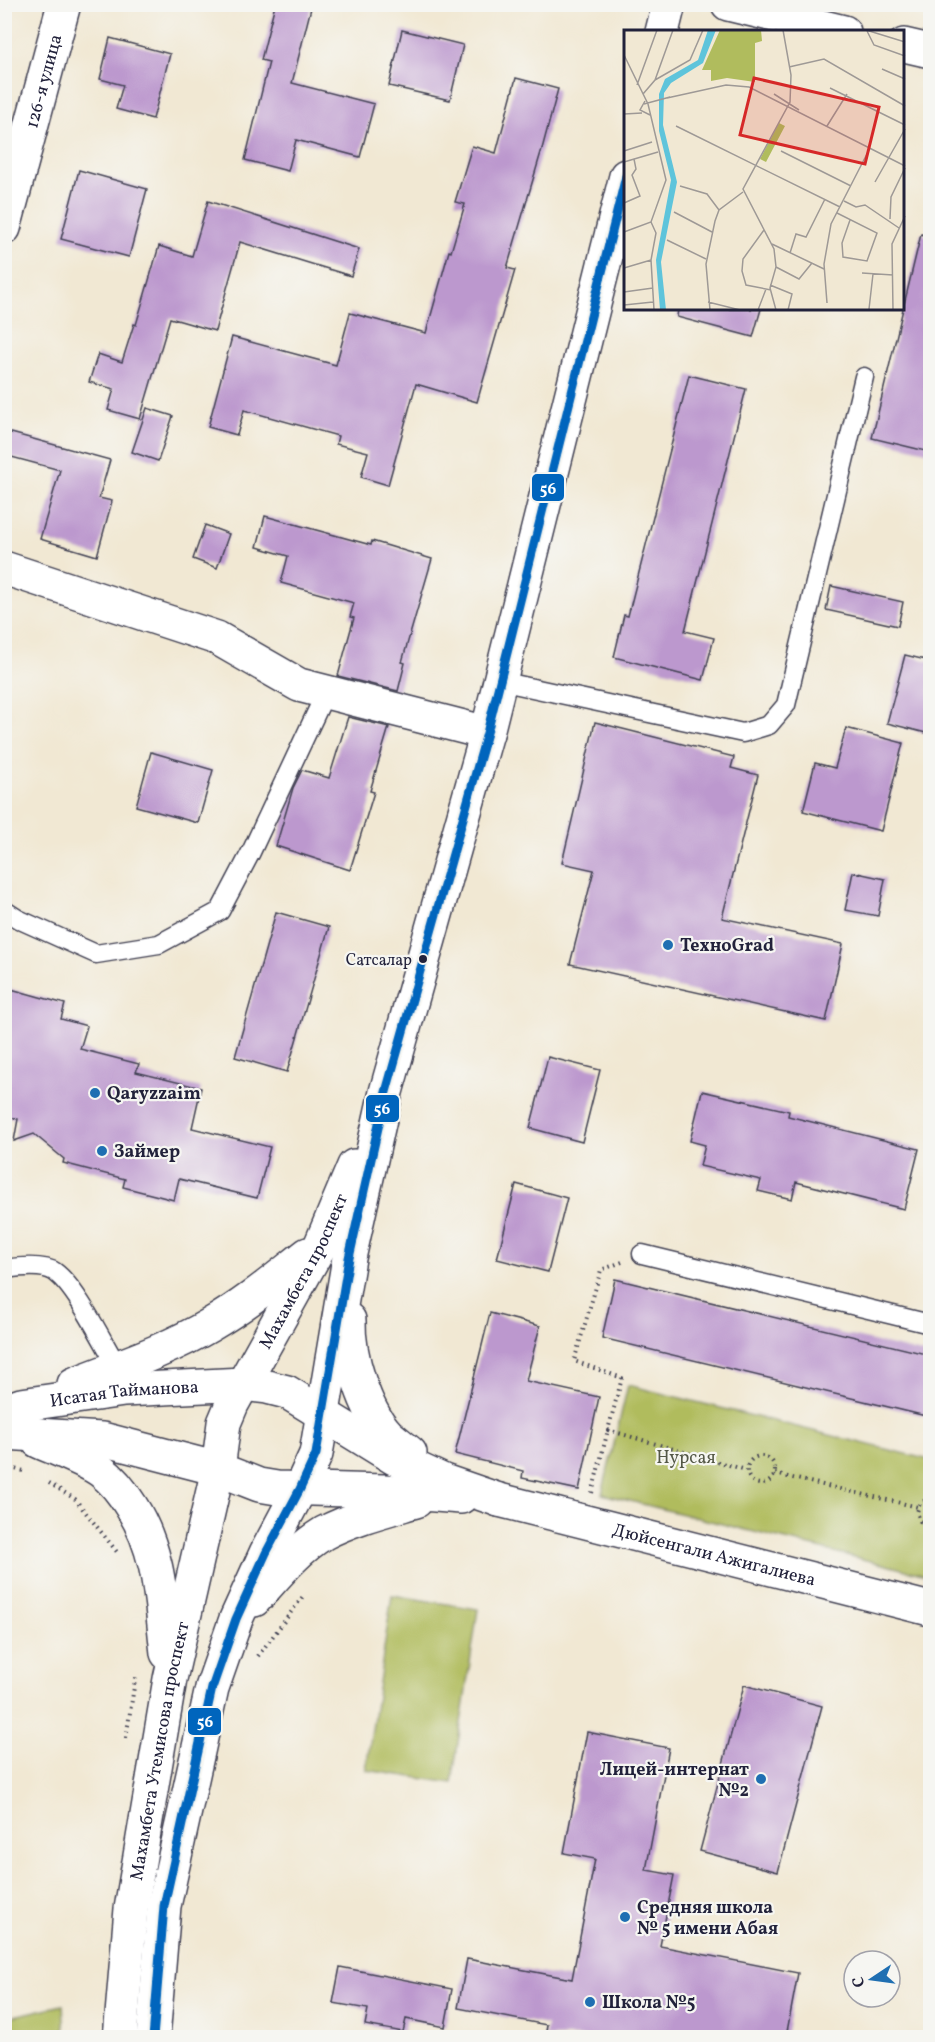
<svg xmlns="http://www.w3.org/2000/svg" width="935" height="2042" font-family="Vollkorn,serif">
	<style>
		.green { fill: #b0bc5d; stroke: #696f4c; stroke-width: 1.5 }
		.building { fill: #bc98ce }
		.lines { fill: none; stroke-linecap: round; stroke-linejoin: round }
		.service-casing { stroke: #414052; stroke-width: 21 }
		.minor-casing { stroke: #414052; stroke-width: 36 }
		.tertiary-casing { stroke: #414052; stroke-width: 36 }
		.path { stroke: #414052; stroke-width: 4; stroke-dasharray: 1.5 4.5; stroke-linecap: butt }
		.service { stroke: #fff; stroke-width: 18 }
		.minor { stroke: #fff; stroke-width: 33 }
		.tertiary { stroke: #fff; stroke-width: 33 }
		.bus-1-casing { stroke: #f6f6f2; stroke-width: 14 }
		.bus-1 { stroke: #0065bd; stroke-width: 9 }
		.poi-dot { fill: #1f6fb2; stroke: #f6f6f2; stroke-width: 2 }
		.bus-dot { fill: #22223b; stroke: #f6f6f2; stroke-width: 2 }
		.labels { text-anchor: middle; stroke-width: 4.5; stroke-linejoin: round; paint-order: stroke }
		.bus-label { font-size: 16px; fill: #22223b; stroke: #f6f6f2; text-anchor: end }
		.street-label { font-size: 18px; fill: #22223b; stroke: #f6f6f2 }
		.poi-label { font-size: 18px; font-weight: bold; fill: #22223b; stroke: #f6f6f2; text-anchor: start }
		.park-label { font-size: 18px; fill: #545847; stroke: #f6f6f2 }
		.inset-road { fill: none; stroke: #9e9996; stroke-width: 1.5 }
		.view { fill: #d62828; fill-opacity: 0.15; stroke: #d62828; stroke-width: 3 }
		.inset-edge { fill: none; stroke: #22223b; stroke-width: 3 }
		.line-badge { stroke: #f6f6f2; stroke-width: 2 }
		.badge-label { font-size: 16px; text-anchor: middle; font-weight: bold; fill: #fff }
	</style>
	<rect width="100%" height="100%" fill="#f6f6f2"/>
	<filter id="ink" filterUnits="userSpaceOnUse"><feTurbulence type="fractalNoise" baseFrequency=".0167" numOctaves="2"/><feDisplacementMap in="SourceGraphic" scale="12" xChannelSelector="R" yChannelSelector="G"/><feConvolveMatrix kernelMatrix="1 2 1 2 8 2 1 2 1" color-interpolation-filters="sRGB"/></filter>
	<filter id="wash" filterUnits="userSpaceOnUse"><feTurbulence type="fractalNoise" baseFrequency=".008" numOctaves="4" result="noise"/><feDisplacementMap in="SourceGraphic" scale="24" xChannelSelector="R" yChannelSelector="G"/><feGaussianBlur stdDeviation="1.35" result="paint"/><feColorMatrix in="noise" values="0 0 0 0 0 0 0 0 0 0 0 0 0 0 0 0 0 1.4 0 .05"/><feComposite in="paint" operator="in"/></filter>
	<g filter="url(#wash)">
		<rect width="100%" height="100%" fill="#f1e8d3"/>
		<g class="green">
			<polygon points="628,1385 930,1460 930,1576 602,1494"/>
			<polygon points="392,1595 478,1609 452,1783 366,1770"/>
			<polygon points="63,2005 65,2037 5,2037 5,2018"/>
		</g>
		<g id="blocks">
			<g class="building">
				<polygon points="275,4 312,4 292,83 374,104 360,157 296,140 288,171 245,160 269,62 261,60"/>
				<polygon points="402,30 463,45 450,100 389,86"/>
				<polygon points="110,38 170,54 153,119 116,109 123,85 100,79"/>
				<polygon points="516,78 558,89 542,149 507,268 515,270 477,402 416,384 388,485 361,477 368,452 336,444 338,436 244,410 237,435 208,427 232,337 336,365 350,313 426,333 449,251 451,252 465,204 455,202 472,146 496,153"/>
				<polygon points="79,170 147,189 129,257 61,239"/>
				<polygon points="208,201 359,249 351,276 240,242 215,331 170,318 140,419 108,410 114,389 89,382 98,354 122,362 134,324 136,325 159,246 192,256"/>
				<polygon points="921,234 930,235 930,452 872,438"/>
				<polygon points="678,309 761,309 753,337 677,317"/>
				<polygon points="689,375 746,389 685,631 714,638 703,680 614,657 624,615 628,616"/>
				<polygon points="147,408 173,416 158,461 132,452"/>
				<polygon points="4,431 110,460 99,498 112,501 97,556 40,539 60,470 4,455"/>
				<polygon points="265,516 371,545 372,541 432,559 402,662 405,663 398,691 338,676 354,618 350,617 354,603 281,583 288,556 257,547"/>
				<polygon points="205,525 229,534 217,568 193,559"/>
				<polygon points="831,586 903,602 898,626 826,610"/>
				<polygon points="905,655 930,661 930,734 887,723"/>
				<polygon points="348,717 389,727 370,791 374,792 350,870 276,846 293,788 302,770 329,778"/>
				<polygon points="595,722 734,757 731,768 758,775 722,918 843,944 826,1021 570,964 594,870 562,863"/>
				<polygon points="846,728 903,743 881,831 803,811 815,763 835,768"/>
				<polygon points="151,752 213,770 198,823 136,806"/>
				<polygon points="853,872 885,879 878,916 845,910"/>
				<polygon points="276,912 329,927 287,1072 235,1057"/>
				<polygon points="11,989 65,1004 61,1019 87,1026 80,1049 139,1064 136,1072 201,1088 192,1128 270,1147 257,1198 179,1179 174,1200 123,1187 125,1179 63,1163 64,1159 34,1134 14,1141 18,1119 4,1116 4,1013"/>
				<polygon points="548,1057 600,1070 582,1142 530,1128"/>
				<polygon points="702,1091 789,1111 788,1116 919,1149 904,1209 796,1182 792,1199 758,1191 761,1180 700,1166 705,1145 690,1141"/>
				<polygon points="516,1184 567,1198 548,1272 497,1259"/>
				<polygon points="615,1279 930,1355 930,1417 602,1338"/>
				<polygon points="490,1313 540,1326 526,1381 599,1397 579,1490 522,1478 523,1471 455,1454"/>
				<polygon points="744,1685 822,1706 778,1872 700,1851"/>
				<polygon points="587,1732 669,1748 646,1870 674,1875 660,1946 798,1973 786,2037 545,2037 547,2025 458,2008 467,1959 572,1979 595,1859 564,1853"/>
				<polygon points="340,1967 452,1989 445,2027 406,2019 403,2032 365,2025 368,2009 333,2003"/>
			</g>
		</g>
	</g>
	<g filter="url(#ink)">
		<use href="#blocks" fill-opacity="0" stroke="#414052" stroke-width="1.5"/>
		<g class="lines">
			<defs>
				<g id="service">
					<polyline points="500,681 743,733 769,725 786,705 864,377"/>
					<polyline points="4,910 18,919 96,954 159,944 220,911 251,852 326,692"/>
					<polyline points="642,1254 930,1324"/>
					<path d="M4,1269C18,1267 44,1264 55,1272C77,1288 103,1343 118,1367"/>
				</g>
				<g id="minor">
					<polyline points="728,4 844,32"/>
					<polyline points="904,45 930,51"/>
					<path id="s1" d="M4,228L64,4"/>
					<polyline points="4,568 217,638 299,685 487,733"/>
					<path id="s2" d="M499,1500L930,1609"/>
				</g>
				<g id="tertiary">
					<polyline points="662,32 669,4"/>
					<path d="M349,1320C348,1354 364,1410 388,1435C395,1441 403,1447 410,1453"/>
					<path d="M74,1384C120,1366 168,1350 210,1325C245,1305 276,1279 308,1254"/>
					<path id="s3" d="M4,1411L21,1405L124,1390L243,1384L267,1387L287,1392L394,1458L444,1481L499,1500"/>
					<polyline points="4,1433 102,1439 218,1469 259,1485 277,1488 384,1491 461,1497"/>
					<path d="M38,1441C56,1449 86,1460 101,1471C113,1480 123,1493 131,1506C160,1551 161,1601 167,1653"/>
					<path d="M254,1600C275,1577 297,1549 324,1533C353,1518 385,1510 416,1501"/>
					<path id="s4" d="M120,2038L131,1909L170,1679L218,1469L224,1423L232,1404L321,1244L354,1166"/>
					<polyline points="153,2038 164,1906 212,1688 236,1619 266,1553 300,1489 316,1454 349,1258 386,1092 487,733 626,176"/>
				</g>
			</defs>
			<use href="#service" class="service-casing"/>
			<use href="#minor" class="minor-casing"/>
			<use href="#tertiary" class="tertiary-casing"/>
			<g class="path">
				<polyline points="622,1262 601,1270 574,1361 622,1378 608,1430 746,1470"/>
				<circle cx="761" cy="1470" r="14"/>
				<polyline points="4,1467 24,1471"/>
				<polyline points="775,1474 918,1507"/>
				<polyline points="49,1483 75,1499 117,1552"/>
				<polyline points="592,1493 608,1430"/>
				<polyline points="930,1498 920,1503 917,1512 920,1521 930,1526"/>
				<polyline points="258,1656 304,1595"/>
				<polyline points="126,1738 136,1674"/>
			</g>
			<use href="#service" class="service"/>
			<use href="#minor" class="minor"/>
			<use href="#tertiary" class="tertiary"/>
			<defs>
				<polyline id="bus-1" points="153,2038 164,1906 212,1688 236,1619 266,1553 300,1489 316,1454 349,1258 386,1092 487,733 626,176"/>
			</defs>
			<use href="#bus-1" class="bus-1-casing"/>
			<use href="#bus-1" class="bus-1"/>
		</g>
	</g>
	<g class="poi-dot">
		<circle cx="668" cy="945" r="6"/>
		<circle cx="95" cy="1093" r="6"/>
		<circle cx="102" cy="1151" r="6"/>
		<circle cx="761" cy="1779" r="6"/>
		<circle cx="625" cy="1917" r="6"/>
		<circle cx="590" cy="2002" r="6"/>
	</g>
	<circle class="bus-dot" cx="423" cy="959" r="5"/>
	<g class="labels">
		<g class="bus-label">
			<text x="412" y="965">Сатсалар</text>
		</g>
		<g class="street-label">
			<text dy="6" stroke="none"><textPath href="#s1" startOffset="152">126-я улица</textPath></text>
			<text dy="6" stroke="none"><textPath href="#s4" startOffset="796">Махамбета проспект</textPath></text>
			<text dy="6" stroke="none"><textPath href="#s3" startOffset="122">Исатая Тайманова</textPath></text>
			<text dy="6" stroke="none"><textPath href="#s2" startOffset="222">Дюйсенгали Ажигалиева</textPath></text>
			<text dy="6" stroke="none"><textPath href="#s4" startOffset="290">Махамбета Утемисова проспект</textPath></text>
		</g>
		<g class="poi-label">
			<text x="680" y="951">ТехноGrad</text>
			<text x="107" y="1099">Qaryzzaim</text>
			<text x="114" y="1157">Займер</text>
			<text x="749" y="1775" text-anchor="end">Лицей-интернат<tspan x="749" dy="21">№2</tspan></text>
			<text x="637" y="1913">Средняя школа<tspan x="637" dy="21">№ 5 имени Абая</tspan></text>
			<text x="602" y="2008">Школа №5</text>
		</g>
		<g class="park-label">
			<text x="686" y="1463">Нурсая</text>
		</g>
	</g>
	<g transform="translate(624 30)">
		<rect width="280" height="280" fill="#f1e8d3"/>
		<path d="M96,0H137L138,11L131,13V52L103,48L87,51V40H78ZM155,93L161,96L142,132L136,129Z" fill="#b0bc5d"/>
		<path d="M84,0H92L79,33L47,53L40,63L39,95L53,152L37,232L42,280H36L32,230L47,150L35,101V64L41,49L74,30Z" fill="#5ec4db"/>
		<path class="inset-road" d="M242,0L281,12M243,1L250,15L281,26M0,25L24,74L42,150L27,192L0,202M165,37L200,29L281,76M258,39L281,49M31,50L66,30L79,0M13,55L33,0M206,58L281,95M19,64L31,50L49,0M150,64L175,80M43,68L102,55L125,57L281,136M21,71L16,80L26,85M20,74L46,67M0,84L18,83M52,96L216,177M203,96L223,64M0,121L28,112M157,121L227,156M0,132L34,122M251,152L281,99M56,156L83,164L95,180M220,171L232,177L241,175L275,198M0,173L16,166L8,145L12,139L10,129M50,182L88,202M213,183L253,203L243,231L219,227L218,213L226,190M266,189L267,167L281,138M27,192L32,203L27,230L30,280M140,200L119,229L118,241L122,255L147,260M43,210L82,229M148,214L200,239M166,223L172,204L182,207L201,169M152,237L175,249L188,233M0,238L27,230M238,243L269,245M146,255L168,264L164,280M0,262L29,258M84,272L116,280M203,273L200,234L207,194L246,118M0,275L29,272M245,279L249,244M86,280L82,234L91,191L95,180L119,162M134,280L142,259M152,280L146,258L152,237L150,219L119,159L166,72L167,45L159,0M269,280L268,214L281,186"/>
		<path class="view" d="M130,48L255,77L241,134L116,105Z"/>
		<rect width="280" height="280" class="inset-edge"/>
	</g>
	<g class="line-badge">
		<rect x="531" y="473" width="34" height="29" rx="6" fill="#0065bd"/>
		<rect x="365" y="1094" width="35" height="29" rx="6" fill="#0065bd"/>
		<rect x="187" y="1707" width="35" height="29" rx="6" fill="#0065bd"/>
	</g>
	<g class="badge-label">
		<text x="548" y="494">56</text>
		<text x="382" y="1114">56</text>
		<text x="205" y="1727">56</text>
	</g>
	<rect width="935" height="2042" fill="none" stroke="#f6f6f2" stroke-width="24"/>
	<g transform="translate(872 1979) rotate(257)"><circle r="28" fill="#f6f6f2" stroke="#a1a1a9" stroke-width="1.5"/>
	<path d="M0-4.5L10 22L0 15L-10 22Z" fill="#1f6fb2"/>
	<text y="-9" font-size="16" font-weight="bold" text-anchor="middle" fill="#22223b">С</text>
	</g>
</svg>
